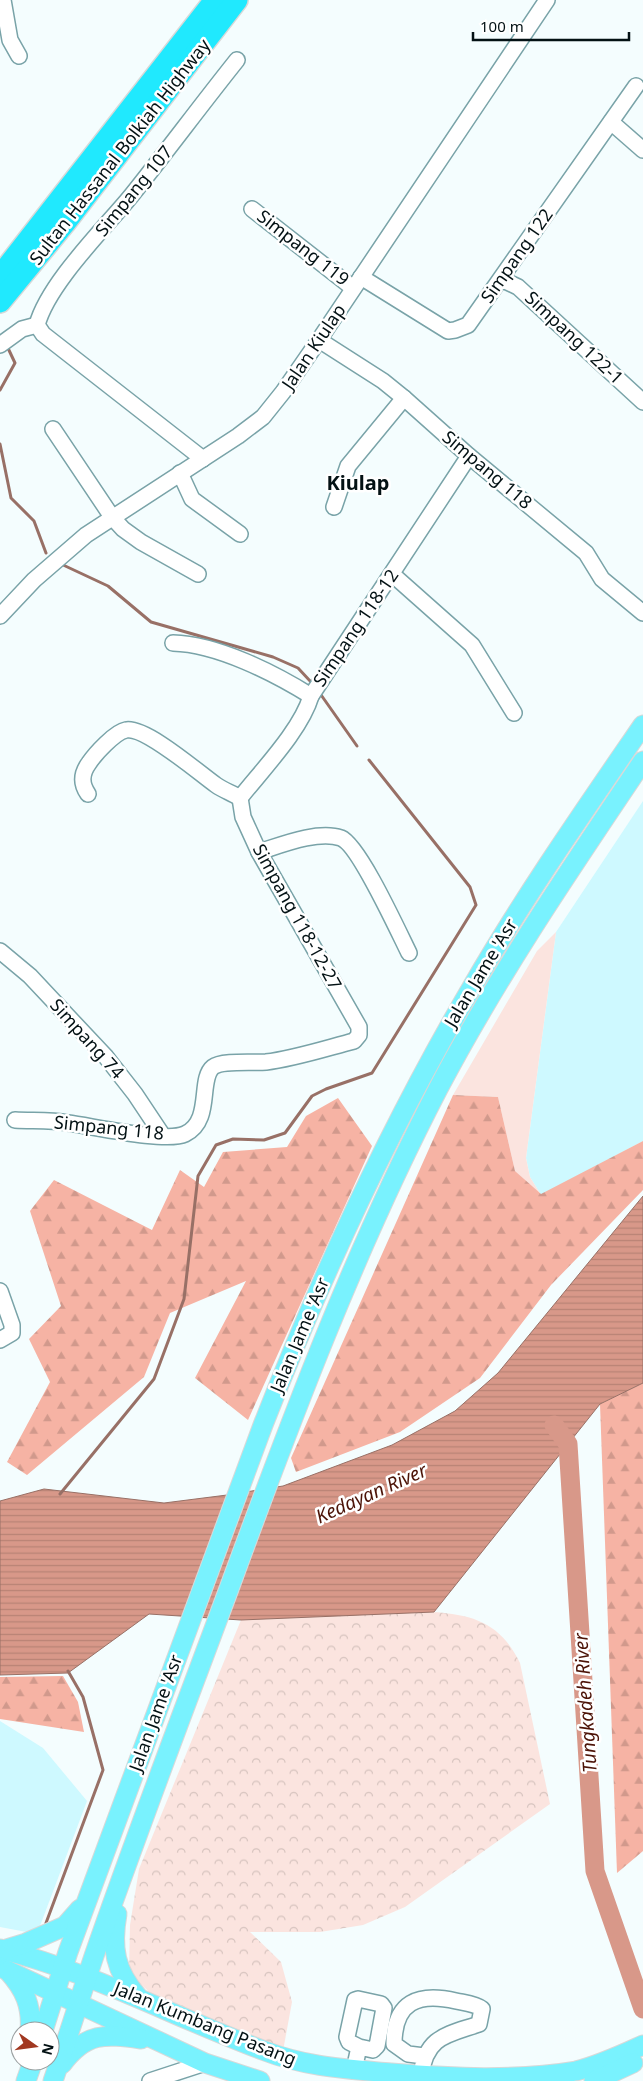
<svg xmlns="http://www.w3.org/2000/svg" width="643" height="2081" font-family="'Noto Sans',sans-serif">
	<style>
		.built { fill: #cef9ff }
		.grass { fill: #fbe4df }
		.forest { fill: url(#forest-firs) }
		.park { fill: url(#park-crowns) }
		.water { fill: url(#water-rules); stroke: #987066 }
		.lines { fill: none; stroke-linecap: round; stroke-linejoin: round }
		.stream { stroke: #987066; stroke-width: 3 }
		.river { stroke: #d89889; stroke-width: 19 }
		.minor-casing { stroke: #79a3a8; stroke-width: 18 }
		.major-casing { stroke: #d7d9d9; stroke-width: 21 }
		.highway-casing { stroke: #d7d9d9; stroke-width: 24 }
		.minor { stroke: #fff; stroke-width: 15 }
		.major { stroke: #79f2fe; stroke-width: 19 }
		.highway { stroke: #20e9fe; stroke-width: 21 }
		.labels { text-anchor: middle; stroke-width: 5; stroke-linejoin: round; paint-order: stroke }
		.street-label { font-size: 18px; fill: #031114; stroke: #fff }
		.water-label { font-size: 19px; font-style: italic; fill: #4c1307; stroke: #fff }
		.quarter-label { font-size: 20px; font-weight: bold; fill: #031114; stroke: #fff }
	</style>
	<defs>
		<pattern id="forest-firs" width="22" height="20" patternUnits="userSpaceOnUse" patternTransform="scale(1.25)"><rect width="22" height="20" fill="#f6b3a4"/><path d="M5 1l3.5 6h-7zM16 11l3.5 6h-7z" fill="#d1998c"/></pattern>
		<pattern id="park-crowns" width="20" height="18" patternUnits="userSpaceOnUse" patternTransform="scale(1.25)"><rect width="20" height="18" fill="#fbe4df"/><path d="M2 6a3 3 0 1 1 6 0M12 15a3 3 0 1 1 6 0" fill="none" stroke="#d6c3be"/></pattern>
		<pattern id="water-rules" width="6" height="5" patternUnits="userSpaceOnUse" patternTransform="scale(1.25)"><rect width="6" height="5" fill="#d89889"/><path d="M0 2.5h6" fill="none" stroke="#b88275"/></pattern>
	</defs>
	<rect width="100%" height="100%" fill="#f4fdfe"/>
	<g class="built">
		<polygon points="643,801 643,1141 541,1195 530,1177 526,1158 556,932"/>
		<polygon points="0,1721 43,1748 87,1801 37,1934 0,1927"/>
	</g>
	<polygon class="grass" points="556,932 526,1158 530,1177 541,1195 515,1171 498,1097 453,1095 537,951"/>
	<g class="forest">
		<polygon points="453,1095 498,1097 515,1171 541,1194 643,1141 643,1190 551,1285 480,1378 400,1432 296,1472 291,1458"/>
		<polygon points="338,1098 372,1146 248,1420 195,1378 246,1281 170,1313 144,1377 27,1475 7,1462 50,1382 29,1339 61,1306 30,1211 54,1180 152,1230 180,1170 204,1187 223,1152 287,1147 306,1116"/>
		<polygon points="643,1383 643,1851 617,1873 600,1404"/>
		<polygon points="63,1676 78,1702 84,1732 0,1719 0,1677"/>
	</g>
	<path class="park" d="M434,1612C475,1615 501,1624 520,1663L550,1804L405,1907L363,1925L320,1932H250L281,1962L292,2002L283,2051L163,2005L129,1973L130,1925L139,1869L241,1620Z"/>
	<polygon class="water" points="643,1196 643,1383 600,1404 434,1612 241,1620 149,1614 68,1673 0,1675 0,1501 44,1489 164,1503 227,1495 283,1486 392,1445 455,1411 498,1373"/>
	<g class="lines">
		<g class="stream">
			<polyline points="0,390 15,363 7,346"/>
			<polyline points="0,444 11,498 34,521 46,553"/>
			<polyline points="61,564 108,586 151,622 273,657 298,668 311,682"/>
			<polyline points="319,692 357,746"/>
			<polyline points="60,1494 154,1379 184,1299 198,1176 216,1145 233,1139 264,1140 285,1133 312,1096 326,1089 372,1073 476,905 470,887 369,760"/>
			<polyline points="46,1923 103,1770 83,1697 68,1671"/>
		</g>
		<polyline class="river" points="554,1425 568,1444 595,1871 643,2009"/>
		<defs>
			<g id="minor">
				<polyline points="3,0 10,40 19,56"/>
				<polyline points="611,122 643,150"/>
				<polyline points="252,209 353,288"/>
				<polyline points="361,277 448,331 455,330 468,325 636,86"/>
				<polyline points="501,279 518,287 643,402"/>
				<polyline points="319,340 383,381 404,398 469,456 586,553 602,579 643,613"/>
				<polyline points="0,345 22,329 37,325"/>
				<polyline points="53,429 112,517 123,529 141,542 198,574"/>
				<path d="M203,459L43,334L37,325C48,284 103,230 131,196C167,151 201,105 237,60"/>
				<polyline points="180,473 192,499 240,534"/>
				<polyline points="334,507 348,466 404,398"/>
				<polyline points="392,574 472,645 514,713"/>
				<polyline points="0,616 34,580 86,535 238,436 263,417 283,392 319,340 547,0"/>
				<path d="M173,643C217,644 274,673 311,696"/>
				<path d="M88,794C81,784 81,774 89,763C95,754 115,732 126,730C145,726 199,773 216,785C223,790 232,793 240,798"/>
				<path d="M240,798C262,770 301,730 311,696L469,456"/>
				<path d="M259,852C281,845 318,830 341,838C359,845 399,933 409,953"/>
				<polyline points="0,951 30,976 106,1057 135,1094 163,1136"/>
				<path d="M15,1120C33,1121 51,1120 68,1123C92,1126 166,1143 185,1134C213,1121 198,1079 213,1067C222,1060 254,1063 266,1062C293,1059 327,1048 354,1041L359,1035V1027L259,852L243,817L240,798"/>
				<polyline points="0,1291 12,1325 12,1333 0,1340"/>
				<polyline points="354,2070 359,2047 373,2050 377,2046 384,2008 381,2004 358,1999 355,2000 347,2037 349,2042 359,2047"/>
				<path d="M421,2075C426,2036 447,2035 479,2024L482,2009C476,2004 465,2003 456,2001C418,1992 394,2002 394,2044L408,2054L424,2056"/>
				<polyline points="150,2081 205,2063"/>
			</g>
			<g id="major">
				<path d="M117,1914C111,1948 115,1971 138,1997"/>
				<path d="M0,1949C92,1972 176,2018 265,2051C306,2067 348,2069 391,2073C453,2078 515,2081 576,2071C600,2065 621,2055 643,2045"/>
				<polyline points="3,1950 26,1943 65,1926 80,1909"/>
				<polyline points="0,1967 205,2063 260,2081"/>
				<path d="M8,1971C25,1990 32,2006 30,2031"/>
				<path d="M43,2031L68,1952L263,1425C322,1274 390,1127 472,987C524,897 584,811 643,725"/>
				<path d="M62,2064C86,2032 105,2034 141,2039"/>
				<polyline points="26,2081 33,2061"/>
				<path d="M53,2081C67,2040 80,1998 94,1956C137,1832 184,1710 230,1586C292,1417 355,1249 438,1089C498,975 571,868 643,761"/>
				<polyline points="594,2081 633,2063"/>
			</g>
			<g id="highway">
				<polyline points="0,276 215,0"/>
				<polyline points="0,302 65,223 237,0"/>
			</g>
		</defs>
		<use href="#minor" class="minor-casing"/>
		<use href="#major" class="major-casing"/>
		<use href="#highway" class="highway-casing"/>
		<use href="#minor" class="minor"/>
		<use href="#major" class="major"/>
		<use href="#highway" class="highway"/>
	</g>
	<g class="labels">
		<g class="street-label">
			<text transform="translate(120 152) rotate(-52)" y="6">Sultan Hassanal Bolkiah Highway</text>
			<text transform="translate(134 191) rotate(-51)" y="6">Simpang 107</text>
			<text transform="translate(303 248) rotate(38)" y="6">Simpang 119</text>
			<text transform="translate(517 256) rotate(-55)" y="6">Simpang 122</text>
			<text transform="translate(574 338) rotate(43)" y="6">Simpang 122-1</text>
			<text transform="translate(314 347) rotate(-56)" y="6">Jalan Kiulap</text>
			<text transform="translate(487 470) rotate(40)" y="6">Simpang 118</text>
			<text transform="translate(356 628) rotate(-56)" y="6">Simpang 118-12</text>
			<text transform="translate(297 917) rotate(61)" y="6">Simpang 118-12-27</text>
			<text transform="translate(481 973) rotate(-59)" y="6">Jalan Jame 'Asr</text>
			<text transform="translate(87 1039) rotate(48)" y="6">Simpang 74</text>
			<text transform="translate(109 1128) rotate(6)" y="6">Simpang 118</text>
			<text transform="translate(300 1335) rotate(-67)" y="6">Jalan Jame 'Asr</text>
			<text transform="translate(156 1713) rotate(-70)" y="6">Jalan Jame 'Asr</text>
			<text transform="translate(205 2024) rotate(22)" y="6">Jalan Kumbang Pasang</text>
		</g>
		<g class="water-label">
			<text transform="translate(371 1493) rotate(-24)" y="7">Kedayan River</text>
			<text transform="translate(585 1703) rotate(-94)" y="7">Tungkadeh River</text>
		</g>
		<g class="quarter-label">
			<text x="358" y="490">Kiulap</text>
		</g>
	</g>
	<g transform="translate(35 2046) rotate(104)"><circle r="24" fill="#ffffff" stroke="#9aa0a1"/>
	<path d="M0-4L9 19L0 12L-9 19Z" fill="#a13821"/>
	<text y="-8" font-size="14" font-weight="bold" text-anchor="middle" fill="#031114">N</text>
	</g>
	<path d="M473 32v8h156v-8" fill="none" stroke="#031114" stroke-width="2.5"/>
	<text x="480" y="32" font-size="15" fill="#031114" stroke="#ffffff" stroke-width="4" paint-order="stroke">100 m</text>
</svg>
